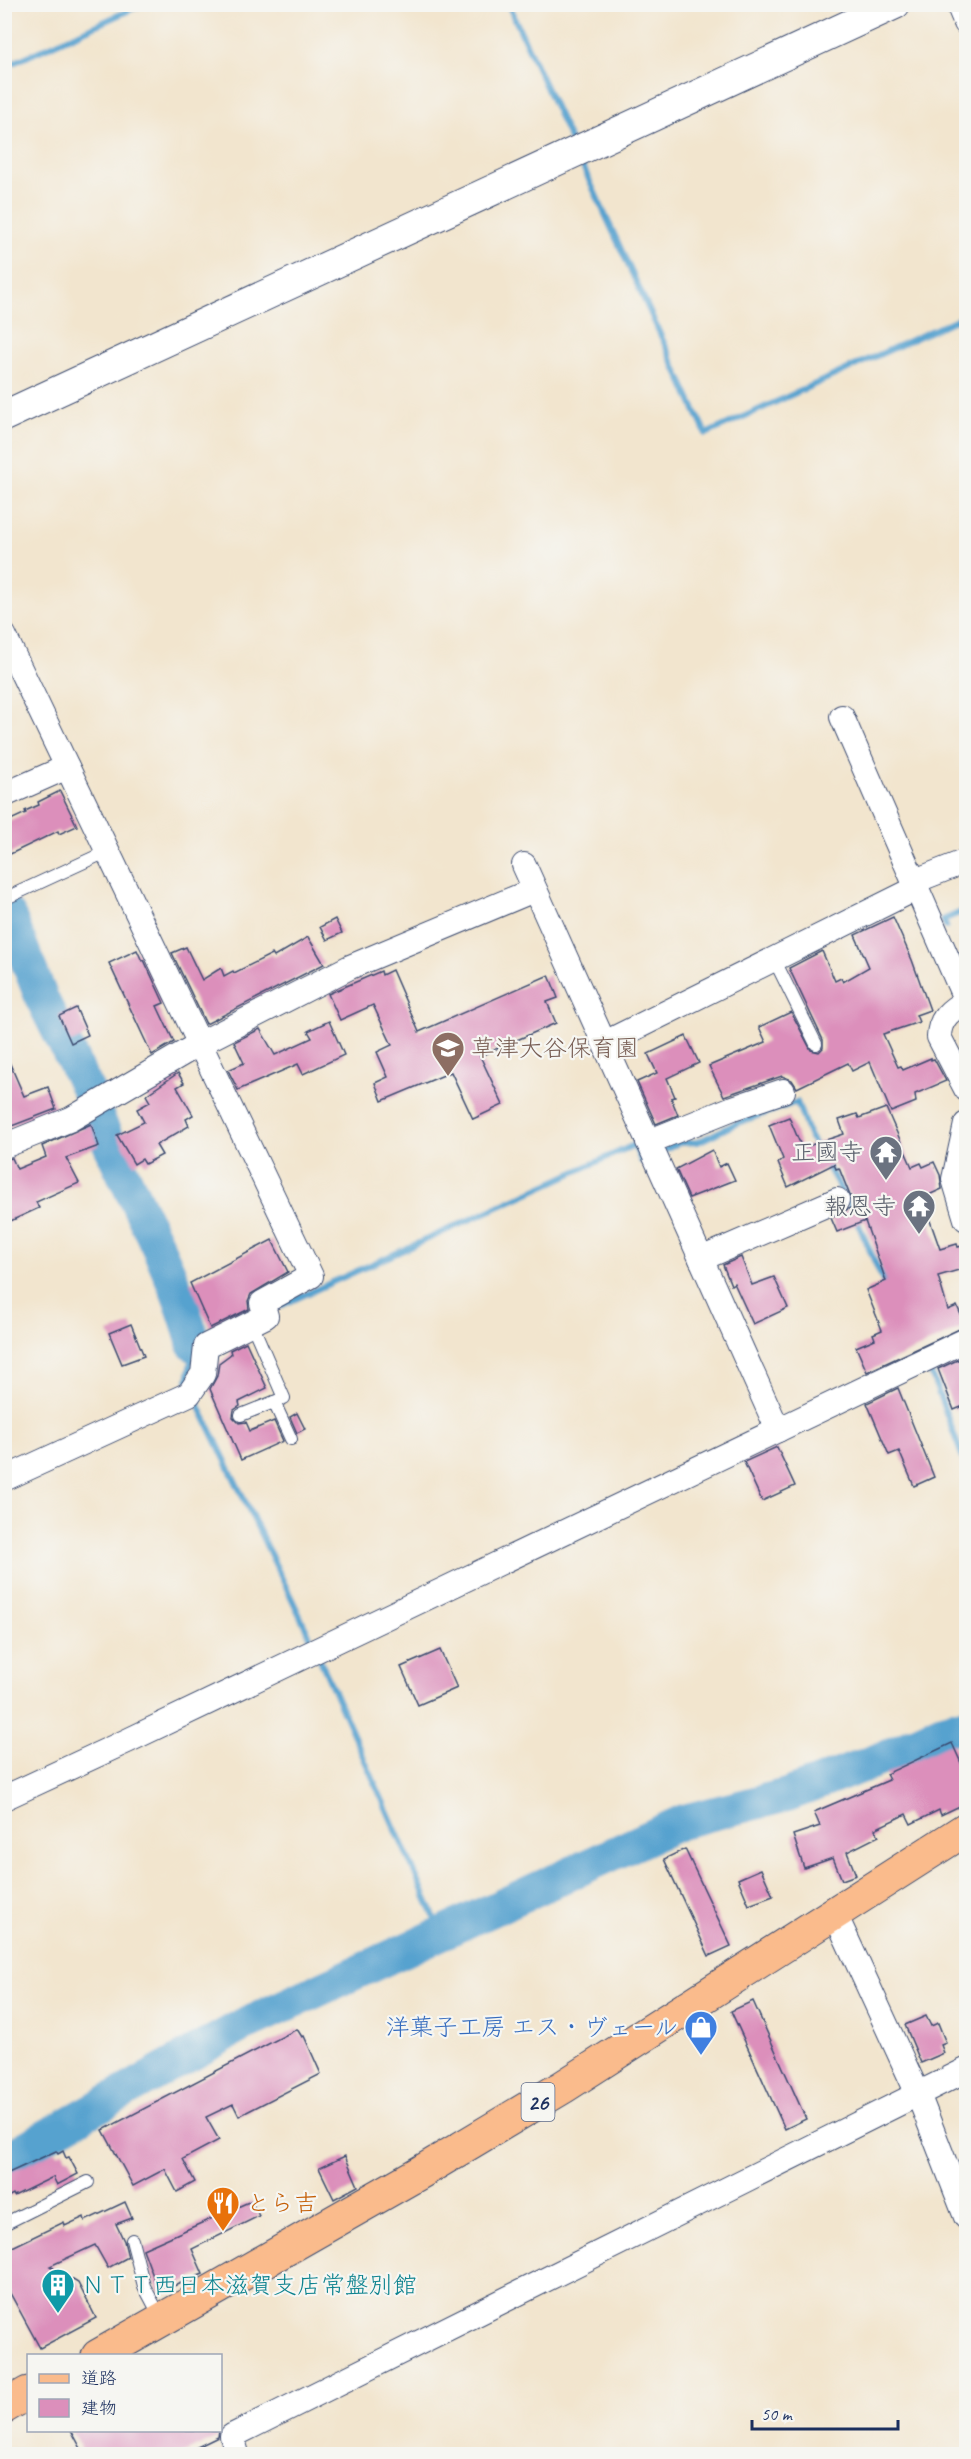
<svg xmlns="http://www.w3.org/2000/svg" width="971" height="2459" font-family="Caveat,'Klee One',sans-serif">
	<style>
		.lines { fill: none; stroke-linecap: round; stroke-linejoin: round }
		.stream { stroke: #57a2cf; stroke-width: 6 }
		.river { stroke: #57a2cf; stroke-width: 34 }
		.building { fill: #dc8fbb }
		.service-casing { stroke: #3b4a6f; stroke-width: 14 }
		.minor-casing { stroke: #3b4a6f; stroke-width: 26 }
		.tertiary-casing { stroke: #3b4a6f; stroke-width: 32 }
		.primary-casing { stroke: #3b4a6f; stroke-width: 35 }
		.service { stroke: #fff; stroke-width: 12 }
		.minor { stroke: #fff; stroke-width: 24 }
		.tertiary { stroke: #fff; stroke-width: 30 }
		.primary { stroke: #fabb8c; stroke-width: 33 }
		.labels { text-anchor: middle; stroke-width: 4.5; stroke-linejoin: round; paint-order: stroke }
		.shield { fill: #f6f6f2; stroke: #5d6b8a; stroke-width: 1.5 }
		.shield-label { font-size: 22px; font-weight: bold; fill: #1b2f5e }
		.education-label { font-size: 24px; fill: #785e54; stroke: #f6f6f2; text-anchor: start }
		.worship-label { font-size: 24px; fill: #5b616d; stroke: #f6f6f2; text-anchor: end }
		.shop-label { font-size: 24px; fill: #366cbe; stroke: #f6f6f2; text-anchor: end }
		.food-label { font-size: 24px; fill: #c56008; stroke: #f6f6f2; text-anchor: start }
		.culture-label { font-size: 24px; fill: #0d838f; stroke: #f6f6f2; text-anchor: start }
	</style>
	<rect width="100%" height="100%" fill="#f6f6f2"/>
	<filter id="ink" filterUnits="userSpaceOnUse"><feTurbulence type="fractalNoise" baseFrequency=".0167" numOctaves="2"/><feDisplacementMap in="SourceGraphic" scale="12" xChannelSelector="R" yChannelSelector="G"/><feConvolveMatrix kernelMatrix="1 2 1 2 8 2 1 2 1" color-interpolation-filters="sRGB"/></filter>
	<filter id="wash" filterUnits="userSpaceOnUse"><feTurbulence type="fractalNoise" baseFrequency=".008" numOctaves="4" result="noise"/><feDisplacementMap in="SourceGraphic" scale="24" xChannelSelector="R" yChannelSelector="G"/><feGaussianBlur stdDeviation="1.35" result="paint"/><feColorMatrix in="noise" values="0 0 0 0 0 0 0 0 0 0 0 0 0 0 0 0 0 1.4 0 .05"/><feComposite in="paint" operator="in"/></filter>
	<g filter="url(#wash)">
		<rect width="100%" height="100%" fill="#f2e5ce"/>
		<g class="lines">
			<g class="stream">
				<polyline points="508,4 573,146"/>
				<polyline points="4,67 143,4"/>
				<polyline points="580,160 706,434 966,315"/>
				<polyline points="946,926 943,920 966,910"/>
				<polyline points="658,1153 679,1143 698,1142 735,1124 797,1102 809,1135 817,1149"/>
				<polyline points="824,1160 852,1209 886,1288"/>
				<polyline points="280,1306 634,1145 641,1161 649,1157"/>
				<polyline points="928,1365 966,1466"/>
				<polyline points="188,1380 194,1345 199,1343"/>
				<polyline points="194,1395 314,1645"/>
				<polyline points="318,1655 442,1934"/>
			</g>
			<g class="river">
				<polyline points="9,915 42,999 89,1093"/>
				<path d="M99,1120C130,1196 174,1266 194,1345"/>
				<polyline points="4,2160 243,2025 684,1821 787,1795 881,1759 940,1731 966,1724"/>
			</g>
		</g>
		<g id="blocks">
			<g class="building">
				<polygon points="60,791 77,826 59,834 58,831 4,857 4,823 26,813 25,811 39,805 38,802"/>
				<polygon points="893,917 912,960 930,1010 916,1015 919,1022 883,1034 898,1067 901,1066 903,1070 931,1058 931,1060 934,1059 946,1081 915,1094 916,1102 891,1112 870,1062 852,1071 848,1063 797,1088 792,1080 782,1076 724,1096 709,1066 766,1042 759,1027 791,1012 811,1050 819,1052 823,1048 823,1040 789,968 822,951 835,981 841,978 843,982 869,967 855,935"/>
				<polygon points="335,919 342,933 327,940 320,927"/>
				<polygon points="308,937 324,964 206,1024 172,953 186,947 202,980 221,968 224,976 233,971 234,973 272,954 274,957"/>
				<polygon points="137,950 142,961 144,960 164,1003 157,1006 174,1042 152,1055 109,963"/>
				<polygon points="392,970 419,1032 549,975 558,998 547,1002 556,1023 480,1056 503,1105 473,1119 451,1072 382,1101 375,1083 388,1077 377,1052 392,1045 373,1005 340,1020 328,994 381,971 382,975"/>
				<polygon points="76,1008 88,1035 71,1043 59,1016"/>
				<polygon points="329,1021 344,1055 303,1074 298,1064 238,1090 228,1070 244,1063 234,1042 260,1029 275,1055 312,1038 308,1031"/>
				<polygon points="686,1036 699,1063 667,1078 675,1097 671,1098 678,1115 656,1124 637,1082 657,1073 648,1054"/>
				<polygon points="4,1050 24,1096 48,1087 56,1109 4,1129"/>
				<polygon points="178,1073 184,1083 177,1087 193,1115 186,1119 189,1126 156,1145 162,1155 145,1164 142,1159 134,1164 117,1135 144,1122 137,1109 150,1102 146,1095"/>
				<polygon points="886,1108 912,1167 921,1163 923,1167 934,1162 940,1175 942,1189 922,1198 940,1249 957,1244 958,1247 966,1245 966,1268 938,1276 948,1310 957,1306 966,1326 867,1372 856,1347 875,1339 873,1334 882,1330 866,1290 886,1281 865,1221 837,1232 831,1218 854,1206 839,1168 836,1169 834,1164 788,1187 778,1163 783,1159 769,1125 789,1117 802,1148 844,1134 839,1120 857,1114 859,1118"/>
				<polygon points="91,1124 99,1146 66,1158 79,1183 36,1202 39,1208 4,1224 4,1160 12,1158 17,1169 46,1157 42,1146"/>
				<polygon points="712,1150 719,1167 727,1163 735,1180 689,1198 676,1169"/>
				<polygon points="272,1240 288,1272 251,1294 248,1301 249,1309 210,1328 190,1283"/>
				<polygon points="741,1257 752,1285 774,1277 788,1308 753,1324 734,1283 731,1285 723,1265"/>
				<polygon points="131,1324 144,1356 122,1364 109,1333"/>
				<polygon points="246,1342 267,1388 239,1402 240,1406 234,1410 233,1417 239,1423 246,1422 250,1431 274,1421 283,1441 241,1460 210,1389 217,1376 219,1363 231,1354 230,1350"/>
				<polygon points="966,1356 966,1405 954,1410 938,1369"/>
				<polygon points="898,1388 934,1477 914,1486 899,1451 889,1455 867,1403"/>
				<polygon points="297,1413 305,1429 297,1433 290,1417"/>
				<polygon points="777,1447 795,1486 762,1501 744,1462"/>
				<polygon points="440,1650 457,1688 418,1705 401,1667"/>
				<polygon points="952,1743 966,1774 966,1803 941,1815 939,1810 911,1824 906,1814 875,1829 879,1836 847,1852 856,1875 842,1880 833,1858 804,1868 793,1835 820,1826 814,1812 889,1780 886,1774"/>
				<polygon points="685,1849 731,1946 709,1956 664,1859"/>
				<polygon points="761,1869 773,1896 749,1905 738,1879"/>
				<polygon points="753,2001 806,2119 785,2129 731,2011"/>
				<polygon points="926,2016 931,2026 938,2023 946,2043 941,2045 944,2053 921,2063 905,2025"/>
				<polygon points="297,2029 302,2037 304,2036 321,2074 239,2116 233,2104 206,2117 219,2140 183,2159 195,2182 177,2192 165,2169 133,2186 103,2130"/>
				<polygon points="56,2151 58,2154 63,2151 66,2158 69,2157 78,2174 57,2185 53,2177 14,2196 13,2194 4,2199 4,2175"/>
				<polygon points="345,2156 358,2186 334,2199 319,2168"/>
				<polygon points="251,2201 259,2216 192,2249 203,2274 159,2292 143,2249"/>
				<polygon points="125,2202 132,2218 116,2224 124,2241 128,2257 108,2268 95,2245 50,2266 78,2283 96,2318 40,2348 4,2282 4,2251 64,2222 65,2226 84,2217 85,2221"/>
				<polygon points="71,2430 219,2430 218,2437 183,2454 84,2454"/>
			</g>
		</g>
	</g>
	<g filter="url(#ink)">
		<use href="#blocks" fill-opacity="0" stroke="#3b4a6f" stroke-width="1.5"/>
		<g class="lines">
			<defs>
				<g id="service">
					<polyline points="4,899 108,851"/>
					<polyline points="774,959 816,1044"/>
					<polyline points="274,1402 291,1439"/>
					<polyline points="241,1415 284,1398 252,1324"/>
					<polyline points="4,2224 88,2182"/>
					<polyline points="132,2240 144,2286 161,2318"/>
				</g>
				<g id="minor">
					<polyline points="958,4 966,23"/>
					<polyline points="4,635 311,1276 262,1303 266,1316 206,1346 203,1374 189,1394 4,1479"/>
					<polyline points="842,717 966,1001"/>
					<polyline points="4,795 67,767"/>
					<polyline points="524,865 778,1430"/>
					<polyline points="915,881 966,861"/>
					<path d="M966,1001C952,1009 939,1018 939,1037L966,1089"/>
					<polyline points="605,1043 917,888"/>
					<polyline points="966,1124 954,1179 966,1219"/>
					<polyline points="648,1142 733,1108 783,1091"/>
					<polyline points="4,1146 71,1119 199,1044 350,967 534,890"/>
					<polyline points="701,1259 837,1200"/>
					<polyline points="4,1798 127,1741 966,1340"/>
					<polyline points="835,1914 918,2094 966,2217"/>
					<polyline points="237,2454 232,2436 966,2070"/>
				</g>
				<polyline id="tertiary" points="4,416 895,4"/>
				<g id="primary">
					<polyline points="98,2356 421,2172 563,2087 966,1829"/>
					<polyline points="4,2407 28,2393"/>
				</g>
			</defs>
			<use href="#service" class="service-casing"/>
			<use href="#minor" class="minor-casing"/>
			<use href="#tertiary" class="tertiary-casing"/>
			<use href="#primary" class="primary-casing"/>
			<use href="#service" class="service"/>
			<use href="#minor" class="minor"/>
			<use href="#tertiary" class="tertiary"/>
			<use href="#primary" class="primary"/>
		</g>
	</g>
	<defs>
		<symbol id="school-pin" viewBox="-11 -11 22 30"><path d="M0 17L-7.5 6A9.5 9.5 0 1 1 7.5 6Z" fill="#8d6e63" stroke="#f6f6f2"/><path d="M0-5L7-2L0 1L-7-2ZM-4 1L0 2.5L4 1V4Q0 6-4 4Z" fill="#fff"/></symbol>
		<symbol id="temple-pin" viewBox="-11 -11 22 30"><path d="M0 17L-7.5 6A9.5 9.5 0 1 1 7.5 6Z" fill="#6b7280" stroke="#f6f6f2"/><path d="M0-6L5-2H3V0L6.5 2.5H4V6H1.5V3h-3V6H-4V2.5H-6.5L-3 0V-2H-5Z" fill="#fff"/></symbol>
		<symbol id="shop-pin" viewBox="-11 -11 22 30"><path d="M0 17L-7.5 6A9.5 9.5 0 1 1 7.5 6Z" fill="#3f7fe0" stroke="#f6f6f2"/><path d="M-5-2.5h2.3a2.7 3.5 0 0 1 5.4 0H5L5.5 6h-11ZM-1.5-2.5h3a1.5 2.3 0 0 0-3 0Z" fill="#fff"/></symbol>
		<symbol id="restaurant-pin" viewBox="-11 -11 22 30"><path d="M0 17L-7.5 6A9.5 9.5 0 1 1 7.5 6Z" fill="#e8710a" stroke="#f6f6f2"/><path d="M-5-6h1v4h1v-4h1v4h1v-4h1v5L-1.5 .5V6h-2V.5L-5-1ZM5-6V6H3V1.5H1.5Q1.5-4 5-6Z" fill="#fff"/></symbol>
		<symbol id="building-pin" viewBox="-11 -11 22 30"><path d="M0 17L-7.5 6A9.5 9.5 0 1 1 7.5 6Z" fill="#0f9aa8" stroke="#f6f6f2"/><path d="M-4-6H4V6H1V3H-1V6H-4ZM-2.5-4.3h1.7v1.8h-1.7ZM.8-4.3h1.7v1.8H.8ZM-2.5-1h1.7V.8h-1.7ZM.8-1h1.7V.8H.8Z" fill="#fff"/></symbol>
	</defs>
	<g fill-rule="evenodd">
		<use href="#school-pin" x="429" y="1029" width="38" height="52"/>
		<use href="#temple-pin" x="867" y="1133" width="38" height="52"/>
		<use href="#temple-pin" x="900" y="1187" width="38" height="52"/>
		<use href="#shop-pin" x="682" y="2008" width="38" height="52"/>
		<use href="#restaurant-pin" x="204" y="2184" width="38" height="52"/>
		<use href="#building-pin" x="39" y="2266" width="38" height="52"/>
	</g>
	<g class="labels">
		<rect class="shield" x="521.5" y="2083" width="33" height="38" rx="4.5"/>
		<g class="shield-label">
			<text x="538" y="2110">26</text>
		</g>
		<g class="education-label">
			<text x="471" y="1056">草津大谷保育園</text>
		</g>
		<g class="worship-label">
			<text x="863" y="1160">正國寺</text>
			<text x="896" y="1214">報恩寺</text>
		</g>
		<g class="shop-label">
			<text x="678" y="2035">洋菓子工房 エス・ヴェール</text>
		</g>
		<g class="food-label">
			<text x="246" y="2211">とら吉</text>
		</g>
		<g class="culture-label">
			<text x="81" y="2293">ＮＴＴ西日本滋賀支店常盤別館</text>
		</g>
	</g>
	<rect width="971" height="2459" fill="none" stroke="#f6f6f2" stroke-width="24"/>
	<rect x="27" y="2354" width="195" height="78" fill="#f6f6f2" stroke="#9ea6b7" stroke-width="1.5"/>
	<rect x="39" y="2374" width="30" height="9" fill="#fabb8c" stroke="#9ea6b7" stroke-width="1.5"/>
	<text x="81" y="2384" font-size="18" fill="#1b2f5e">道路</text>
	<rect x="39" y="2399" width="30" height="18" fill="#dc8fbb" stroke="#9ea6b7" stroke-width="1.5"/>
	<text x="81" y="2414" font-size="18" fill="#1b2f5e">建物</text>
	<path d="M752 2420v9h146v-9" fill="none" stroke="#1b2f5e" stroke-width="3"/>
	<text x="761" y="2420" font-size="18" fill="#1b2f5e" stroke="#f6f6f2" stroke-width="4.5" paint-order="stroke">50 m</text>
</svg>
